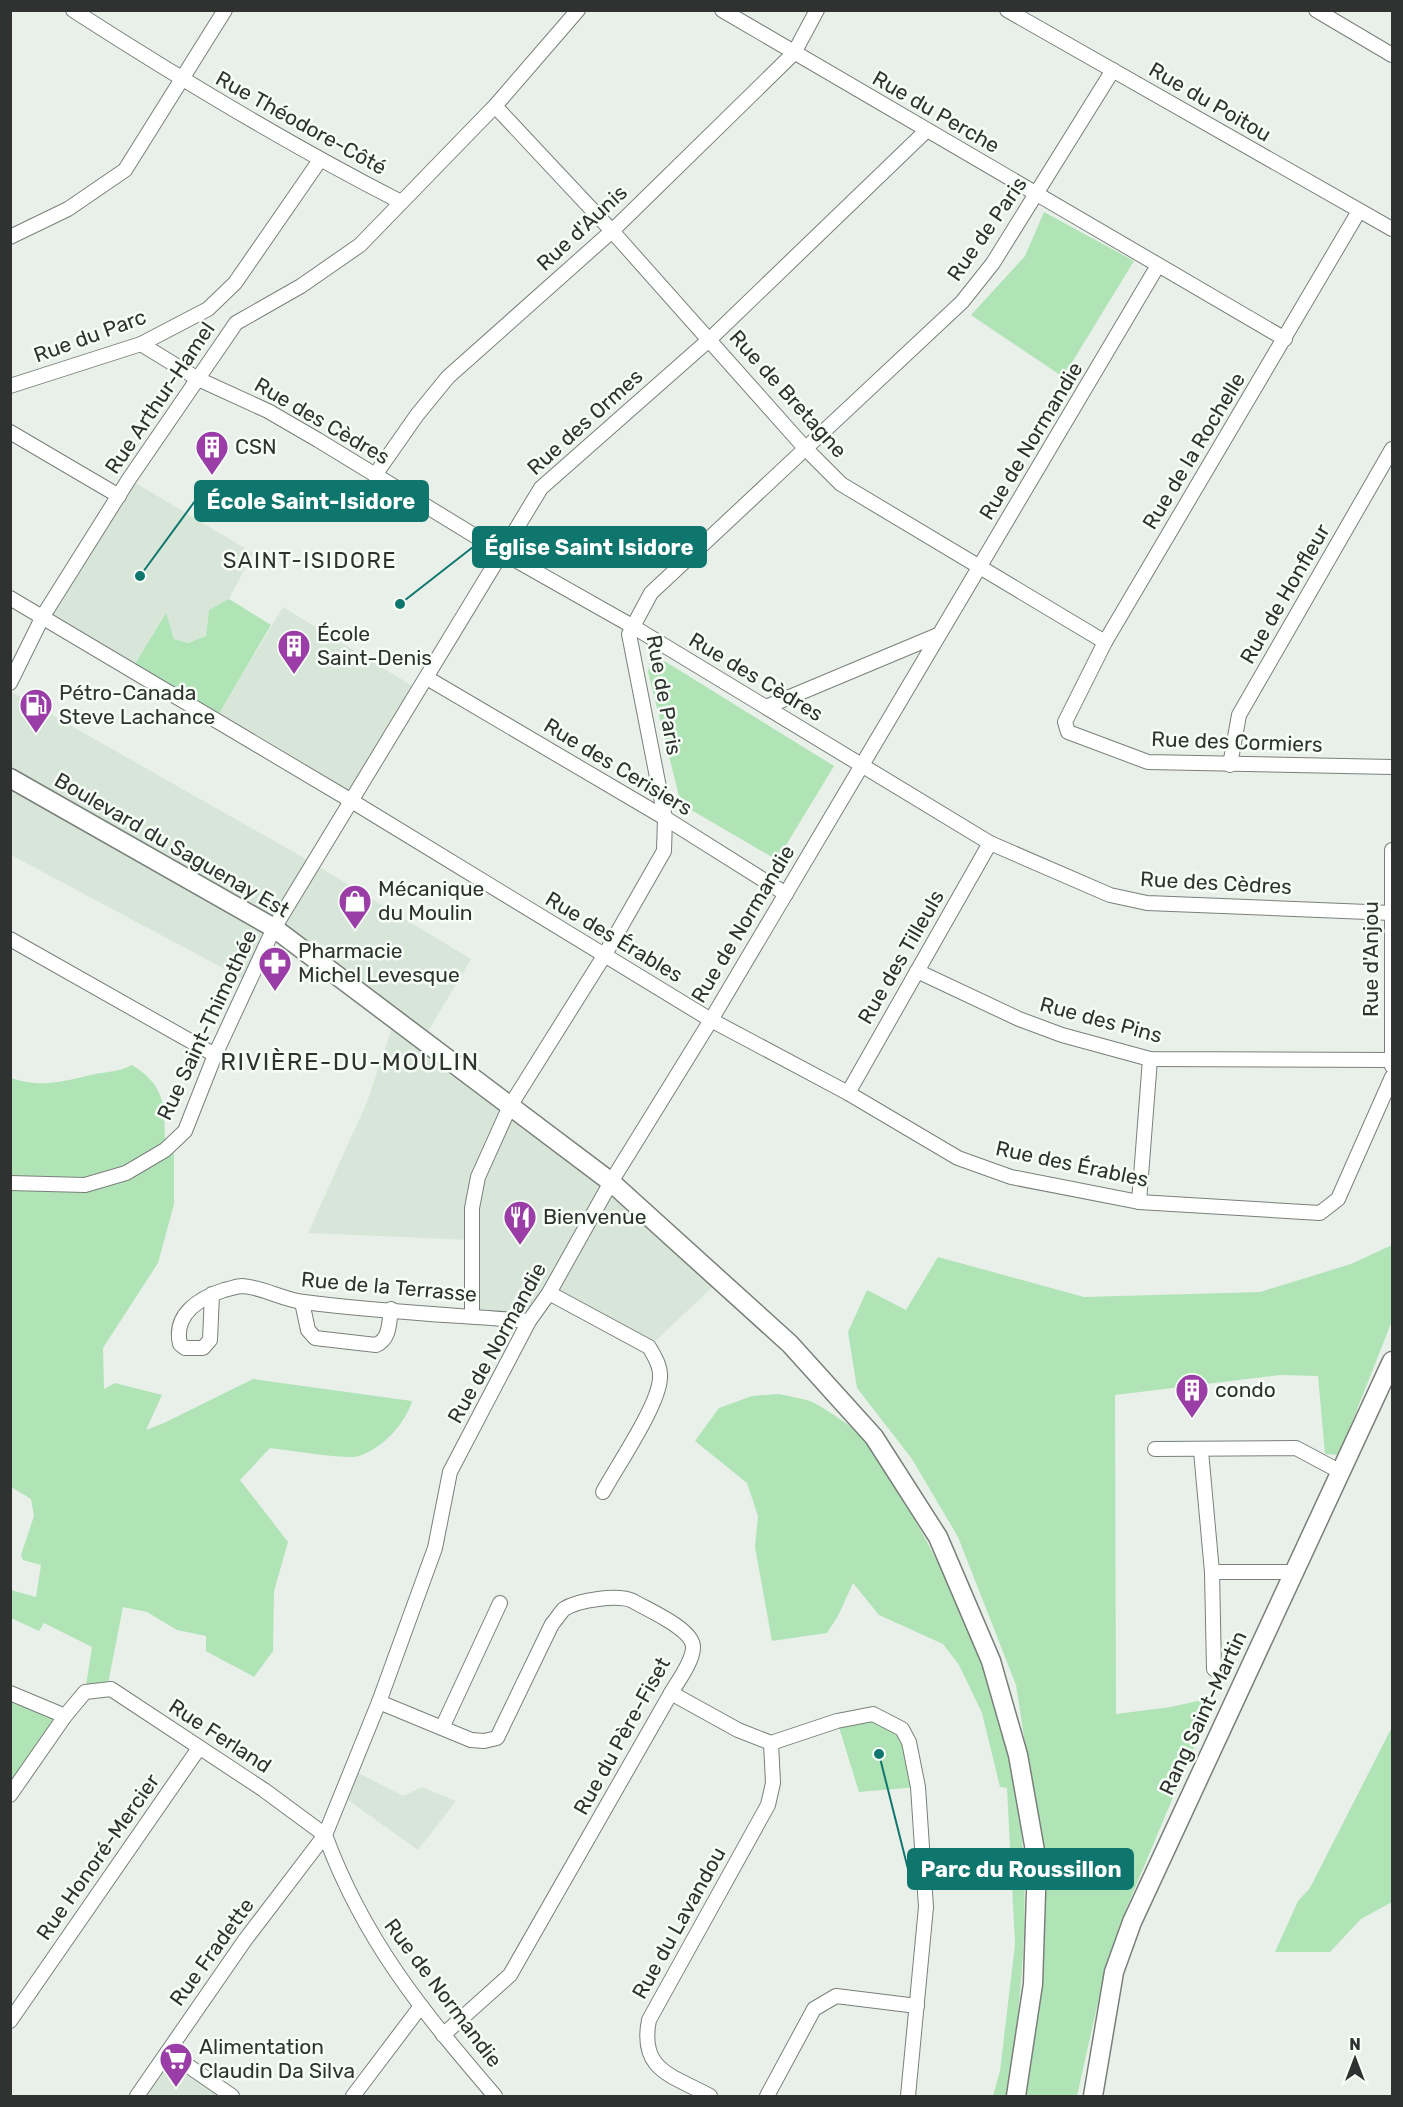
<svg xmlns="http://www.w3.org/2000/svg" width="1403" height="2107" font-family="Rubik,sans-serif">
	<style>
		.built { fill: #d8e6d9 }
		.green { fill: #b0e4b7 }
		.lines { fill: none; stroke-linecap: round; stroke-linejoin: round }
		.street-casing { stroke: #79807a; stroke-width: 16 }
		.secondary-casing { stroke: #79807a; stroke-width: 21 }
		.street { stroke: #fff; stroke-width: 14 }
		.secondary { stroke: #fff; stroke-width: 18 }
		.labels { text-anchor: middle; stroke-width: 5; stroke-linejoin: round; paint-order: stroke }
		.street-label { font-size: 21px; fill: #2f3230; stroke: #f6fef7 }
		.poi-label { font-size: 21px; fill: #2f3230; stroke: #f6fef7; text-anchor: start }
		.neighbourhood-label { font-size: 22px; letter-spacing: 1.5px; fill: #2f3230; stroke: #f6fef7 }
		.quarter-label { font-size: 24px; letter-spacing: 1.5px; fill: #2f3230; stroke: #f6fef7 }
		.leader { fill: none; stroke: #0f766e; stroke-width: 2 }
		.callout-dot { fill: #0f766e; stroke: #f6fef7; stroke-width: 2 }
		.callout { fill: #0f766e; stroke: #0f766e; stroke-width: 2 }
		.callout-label { font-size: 22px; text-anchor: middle; font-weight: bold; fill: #fff }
	</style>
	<rect width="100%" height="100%" fill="#e9f0e9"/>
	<g class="built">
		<polygon points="129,479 253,553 229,599 209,610 206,636 188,643 174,639 166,614 132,669 43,616"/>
		<polygon points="283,607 419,690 350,800 216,719"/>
		<polygon points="10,691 313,863 471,959 423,1040 720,1280 649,1347 549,1294 529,1321 472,1316 471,1240 308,1233 367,1102 395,1019 275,929 249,982 11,855"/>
		<polygon points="351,1769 403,1796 422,1787 456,1801 418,1850 341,1795"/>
		<polygon points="168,2052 232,2096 137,2096"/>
	</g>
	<g class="green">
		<polygon points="1044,212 1134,261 1063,377 971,315 1025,256"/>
		<polygon points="229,599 271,625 216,719 132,669 166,613 174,639 188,643 206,636 209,610"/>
		<polygon points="651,657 666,662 834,766 777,860 681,804 648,672"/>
		<path d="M132,1065C169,1088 164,1110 165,1150L174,1154V1204L158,1263L103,1348L104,1389L115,1383L162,1395L146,1430L164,1423L253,1379L412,1401C405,1424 383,1448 359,1456C347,1460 287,1450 270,1448L240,1480L288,1542L274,1591L273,1651L254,1677C246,1672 210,1654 206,1651V1636L177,1630L147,1612L123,1607L107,1689L85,1692L92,1647L44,1623L39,1631L11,1618V1590L36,1597L41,1565L23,1560L21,1555L34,1516L31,1499L11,1487V1078C41,1088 61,1082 91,1075C106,1071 117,1073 132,1065Z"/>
		<polygon points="1392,1245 1392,1321 1339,1455 1325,1454 1318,1376 1281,1375 1115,1395 1116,1714 1171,1707 1215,1697 1127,1907 1107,1962 1077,2096 1022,2096 1040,1840 1016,1685 958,1537 912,1459 857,1388 848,1332 867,1290 906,1310 938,1257 1084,1297 1260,1292 1351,1264"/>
		<path d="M779,1394C789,1396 800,1398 810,1401C822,1406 854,1428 863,1437C874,1449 883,1468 892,1483C959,1585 1016,1730 1023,1852C1028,1935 1020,2015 1006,2096H993L1000,2071L1015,1944L1007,1788L1000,1787L982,1713L959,1665L943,1644L879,1615L853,1583L838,1616L827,1633L772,1641L755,1547L758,1516L747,1483L695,1441L719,1408L752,1396Z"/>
		<polygon points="10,1693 65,1716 11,1795"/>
		<polygon points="873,1714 902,1729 918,1787 859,1792 837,1721"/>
		<polygon points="1392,1727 1392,1902 1361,1919 1330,1952 1275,1952 1298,1901 1310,1888"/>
	</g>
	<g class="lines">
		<defs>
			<g id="street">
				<path d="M73,10C180,79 288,144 401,202"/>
				<polyline points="722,10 1285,339"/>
				<polyline points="1007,10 1392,229"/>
				<polyline points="1316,10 1392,55"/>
				<polyline points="495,106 612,231 805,448 841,484 1105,642"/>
				<polyline points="1359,211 1105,642 1065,722 1068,732 1148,762 1392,767"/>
				<polyline points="10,237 68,209 125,170 225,10"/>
				<polyline points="141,344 198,379 268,411 318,440 503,553 632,626 990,843 1110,895 1147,903 1392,913"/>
				<polyline points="10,386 141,344 208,309 235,283 320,160"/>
				<polyline points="10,432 119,496"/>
				<polyline points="375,475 417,415 448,377 612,231 794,53 817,10"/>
				<polyline points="10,598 350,800 711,1020 848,1093 958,1158 1011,1177 1139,1202 1320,1213 1338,1199 1392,1077"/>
				<polyline points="427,678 665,818 786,894"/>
				<polyline points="10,683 43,616 129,479 236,323 301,286 360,245 495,106 578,10"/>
				<polyline points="766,707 938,635"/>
				<polyline points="1230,765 1239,715 1392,449"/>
				<polyline points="10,939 215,1055"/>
				<polyline points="917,971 1019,1019 1062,1035 1150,1059 1392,1060"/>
				<polyline points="1392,1066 1392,850"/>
				<polyline points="848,1093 990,843"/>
				<polyline points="10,1183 85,1185 126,1173 165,1150 185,1131 215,1055 274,928 541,488 710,339 926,131"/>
				<polyline points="1139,1202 1150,1059"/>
				<path d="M549,1293L649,1347C655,1357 661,1367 660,1378C659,1405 617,1466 603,1492"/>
				<path d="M212,1294L210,1340L203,1348H185L180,1344C173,1314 200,1298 224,1290C230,1289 237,1286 242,1286C263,1287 283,1300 304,1302C379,1312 454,1315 529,1321"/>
				<path d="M302,1302L308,1330L315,1338L376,1345C390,1339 389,1323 391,1309"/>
				<polyline points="472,1316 472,1208 478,1177 510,1106 604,956 664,851 665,818 629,634 651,593 962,302 993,263 1113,70"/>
				<polyline points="1155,1449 1296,1448 1339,1471"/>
				<polyline points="1201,1451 1212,1572 1214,1669"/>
				<polyline points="1212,1572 1293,1572"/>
				<polyline points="10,1693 65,1716"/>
				<polyline points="671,1693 738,1730 771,1743 837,1721 873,1714 902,1729 909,1742 918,1787 926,1907 908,2096"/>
				<path d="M379,1702L471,1740L484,1741L497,1738L552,1624C556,1620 560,1613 564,1609C578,1600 618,1594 633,1601C648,1610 691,1628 693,1646C694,1660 678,1681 671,1693L510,1975L443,2035"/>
				<polyline points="442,1728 500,1603"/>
				<polyline points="10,1795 65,1716 85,1692 111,1689 264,1790 325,1835"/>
				<path d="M325,1835C364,1941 423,2012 495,2096"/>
				<polyline points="10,2021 199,1748"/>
				<polyline points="168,2052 232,2096"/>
				<polyline points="137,2096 245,1940 325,1835 379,1702 435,1548 450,1472 529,1321 549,1293 611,1182 711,1020 1157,267"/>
				<polyline points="353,2096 421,2006"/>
				<path d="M710,2096C672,2075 639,2071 649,2020L768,1805L773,1783L771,1743"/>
				<polyline points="767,2096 814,2009 836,1996 917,2006"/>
			</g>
			<g id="secondary">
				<polyline points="10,778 274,928 611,1182 790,1344 874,1437 938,1537 991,1661 1018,1755 1037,1862 1033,1984 1016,2096"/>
				<polyline points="1093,2096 1114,1972 1132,1922 1392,1361"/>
			</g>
		</defs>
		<use href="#street" class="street-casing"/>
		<use href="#secondary" class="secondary-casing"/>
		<use href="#street" class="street"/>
		<use href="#secondary" class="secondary"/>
	</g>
	<defs>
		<symbol id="building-pin" viewBox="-11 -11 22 30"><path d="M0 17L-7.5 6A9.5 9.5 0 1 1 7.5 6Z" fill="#9b3da6" stroke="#f6fef7"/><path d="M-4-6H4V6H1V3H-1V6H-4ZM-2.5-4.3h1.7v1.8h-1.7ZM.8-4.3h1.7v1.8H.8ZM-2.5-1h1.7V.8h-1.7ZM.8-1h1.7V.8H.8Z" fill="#fff"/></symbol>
		<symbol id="fuel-pin" viewBox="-11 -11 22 30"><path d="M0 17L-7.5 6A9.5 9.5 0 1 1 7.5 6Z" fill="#9b3da6" stroke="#f6fef7"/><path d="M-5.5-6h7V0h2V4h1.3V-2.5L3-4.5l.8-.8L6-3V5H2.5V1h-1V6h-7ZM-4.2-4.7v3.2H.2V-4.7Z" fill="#fff"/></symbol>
		<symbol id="shop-pin" viewBox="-11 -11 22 30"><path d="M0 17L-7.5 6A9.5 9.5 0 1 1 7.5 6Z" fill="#9b3da6" stroke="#f6fef7"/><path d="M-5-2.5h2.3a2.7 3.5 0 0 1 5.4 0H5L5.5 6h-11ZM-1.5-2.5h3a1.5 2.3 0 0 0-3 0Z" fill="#fff"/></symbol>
		<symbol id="pharmacy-pin" viewBox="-11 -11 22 30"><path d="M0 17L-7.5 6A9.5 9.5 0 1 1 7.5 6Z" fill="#9b3da6" stroke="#f6fef7"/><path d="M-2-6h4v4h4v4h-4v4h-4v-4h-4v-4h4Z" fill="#fff"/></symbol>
		<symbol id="restaurant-pin" viewBox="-11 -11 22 30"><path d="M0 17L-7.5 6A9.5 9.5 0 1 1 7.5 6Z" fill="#9b3da6" stroke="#f6fef7"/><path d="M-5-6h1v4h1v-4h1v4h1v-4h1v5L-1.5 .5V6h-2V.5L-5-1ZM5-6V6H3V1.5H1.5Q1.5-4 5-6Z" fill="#fff"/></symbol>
		<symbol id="supermarket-pin" viewBox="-11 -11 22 30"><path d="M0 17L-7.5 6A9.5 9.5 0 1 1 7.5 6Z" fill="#9b3da6" stroke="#f6fef7"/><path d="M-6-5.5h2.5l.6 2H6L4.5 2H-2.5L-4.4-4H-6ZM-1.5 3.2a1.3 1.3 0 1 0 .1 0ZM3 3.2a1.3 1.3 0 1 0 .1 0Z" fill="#fff"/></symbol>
	</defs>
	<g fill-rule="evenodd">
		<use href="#building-pin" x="193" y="428" width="38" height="52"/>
		<use href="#building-pin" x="275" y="627" width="38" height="52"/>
		<use href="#fuel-pin" x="17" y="686" width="38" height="52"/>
		<use href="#shop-pin" x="336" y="882" width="38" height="52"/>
		<use href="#pharmacy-pin" x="256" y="944" width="38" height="52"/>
		<use href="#restaurant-pin" x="501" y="1198" width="38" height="52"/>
		<use href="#building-pin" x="1173" y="1371" width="38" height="52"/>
		<use href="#supermarket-pin" x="157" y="2040" width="38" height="52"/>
	</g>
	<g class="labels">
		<g class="street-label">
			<text transform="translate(1210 102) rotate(30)" y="7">Rue du Poitou</text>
			<text transform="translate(936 112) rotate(30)" y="7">Rue du Perche</text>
			<text transform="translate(301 123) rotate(29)" y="7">Rue Théodore-Côté</text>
			<text transform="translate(582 228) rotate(-43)" y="7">Rue d'Aunis</text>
			<text transform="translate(987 229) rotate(-55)" y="7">Rue de Paris</text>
			<text transform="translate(90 336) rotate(-20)" y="7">Rue du Parc</text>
			<text transform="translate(788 394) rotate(48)" y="7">Rue de Bretagne</text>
			<text transform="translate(160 398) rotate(-56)" y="7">Rue Arthur-Hamel</text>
			<text transform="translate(322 421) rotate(30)" y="7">Rue des Cèdres</text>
			<text transform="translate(585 422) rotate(-42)" y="7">Rue des Ormes</text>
			<text transform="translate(1031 441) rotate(-59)" y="7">Rue de Normandie</text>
			<text transform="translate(1194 451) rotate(-59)" y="7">Rue de la Rochelle</text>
			<text transform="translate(1285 594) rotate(-60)" y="7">Rue de Honfleur</text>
			<text transform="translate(756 677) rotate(31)" y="7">Rue des Cèdres</text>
			<text transform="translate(664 695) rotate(80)" y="7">Rue de Paris</text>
			<text transform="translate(1237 742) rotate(2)" y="7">Rue des Cormiers</text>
			<text transform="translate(618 767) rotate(31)" y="7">Rue des Cerisiers</text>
			<text transform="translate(172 845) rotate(30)" y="7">Boulevard du Saguenay Est</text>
			<text transform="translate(1216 883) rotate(3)" y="7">Rue des Cèdres</text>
			<text transform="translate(743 924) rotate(-59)" y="7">Rue de Normandie</text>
			<text transform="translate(614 937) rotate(31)" y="7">Rue des Érables</text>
			<text transform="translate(901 957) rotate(-60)" y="7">Rue des Tilleuls</text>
			<text transform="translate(1371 959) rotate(-90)" y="7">Rue d'Anjou</text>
			<text transform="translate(1101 1020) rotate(15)" y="7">Rue des Pins</text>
			<text transform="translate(207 1025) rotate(-65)" y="7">Rue Saint-Thimothée</text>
			<text transform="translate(1072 1164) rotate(12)" y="7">Rue des Érables</text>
			<text transform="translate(389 1287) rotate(5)" y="7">Rue de la Terrasse</text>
			<text transform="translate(497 1343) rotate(-61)" y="7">Rue de Normandie</text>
			<text transform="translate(1203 1713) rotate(-65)" y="7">Rang Saint-Martin</text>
			<text transform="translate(220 1736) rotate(33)" y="7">Rue Ferland</text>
			<text transform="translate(622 1736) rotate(-61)" y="7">Rue du Père-Fiset</text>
			<text transform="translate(98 1857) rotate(-55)" y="7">Rue Honoré-Mercier</text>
			<text transform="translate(679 1923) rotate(-61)" y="7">Rue du Lavandou</text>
			<text transform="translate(212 1952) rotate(-54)" y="7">Rue Fradette</text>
			<text transform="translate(443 1993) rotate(53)" y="7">Rue de Normandie</text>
		</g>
		<g class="poi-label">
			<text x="235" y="454">CSN</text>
			<text x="317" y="641">École<tspan x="317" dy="24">Saint-Denis</tspan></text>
			<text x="59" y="700">Pétro-Canada<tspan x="59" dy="24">Steve Lachance</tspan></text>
			<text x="378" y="896">Mécanique<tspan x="378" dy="24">du Moulin</tspan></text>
			<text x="298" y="958">Pharmacie<tspan x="298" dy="24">Michel Levesque</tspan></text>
			<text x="543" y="1224">Bienvenue</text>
			<text x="1215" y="1397">condo</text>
			<text x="199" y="2054">Alimentation<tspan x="199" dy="24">Claudin Da Silva</tspan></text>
		</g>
		<g class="neighbourhood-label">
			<text x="310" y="568">SAINT-ISIDORE</text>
		</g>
		<g class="quarter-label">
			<text x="350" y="1070">RIVIÈRE-DU-MOULIN</text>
		</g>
	</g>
	<path class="leader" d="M140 576L195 501M400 604L473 547M879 1754L908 1869"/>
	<g class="callout-dot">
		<circle cx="140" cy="576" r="6"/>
		<circle cx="400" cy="604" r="6"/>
		<circle cx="879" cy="1754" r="6"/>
	</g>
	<g class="callout">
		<rect x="195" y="481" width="233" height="40" rx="6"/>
		<rect x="473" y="527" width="233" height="40" rx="6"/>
		<rect x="908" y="1849" width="225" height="40" rx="6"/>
	</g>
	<g class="callout-label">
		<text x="311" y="509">École Saint-Isidore</text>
		<text x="589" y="555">Église Saint Isidore</text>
		<text x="1021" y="1877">Parc du Roussillon</text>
	</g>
	<rect width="1403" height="2107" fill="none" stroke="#2f3230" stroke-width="24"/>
	<g transform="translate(1355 2059)" stroke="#f6fef7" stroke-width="4.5" paint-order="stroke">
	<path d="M0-4.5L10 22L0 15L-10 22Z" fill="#2f3230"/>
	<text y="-9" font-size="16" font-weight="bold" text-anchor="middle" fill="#2f3230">N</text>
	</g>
</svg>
